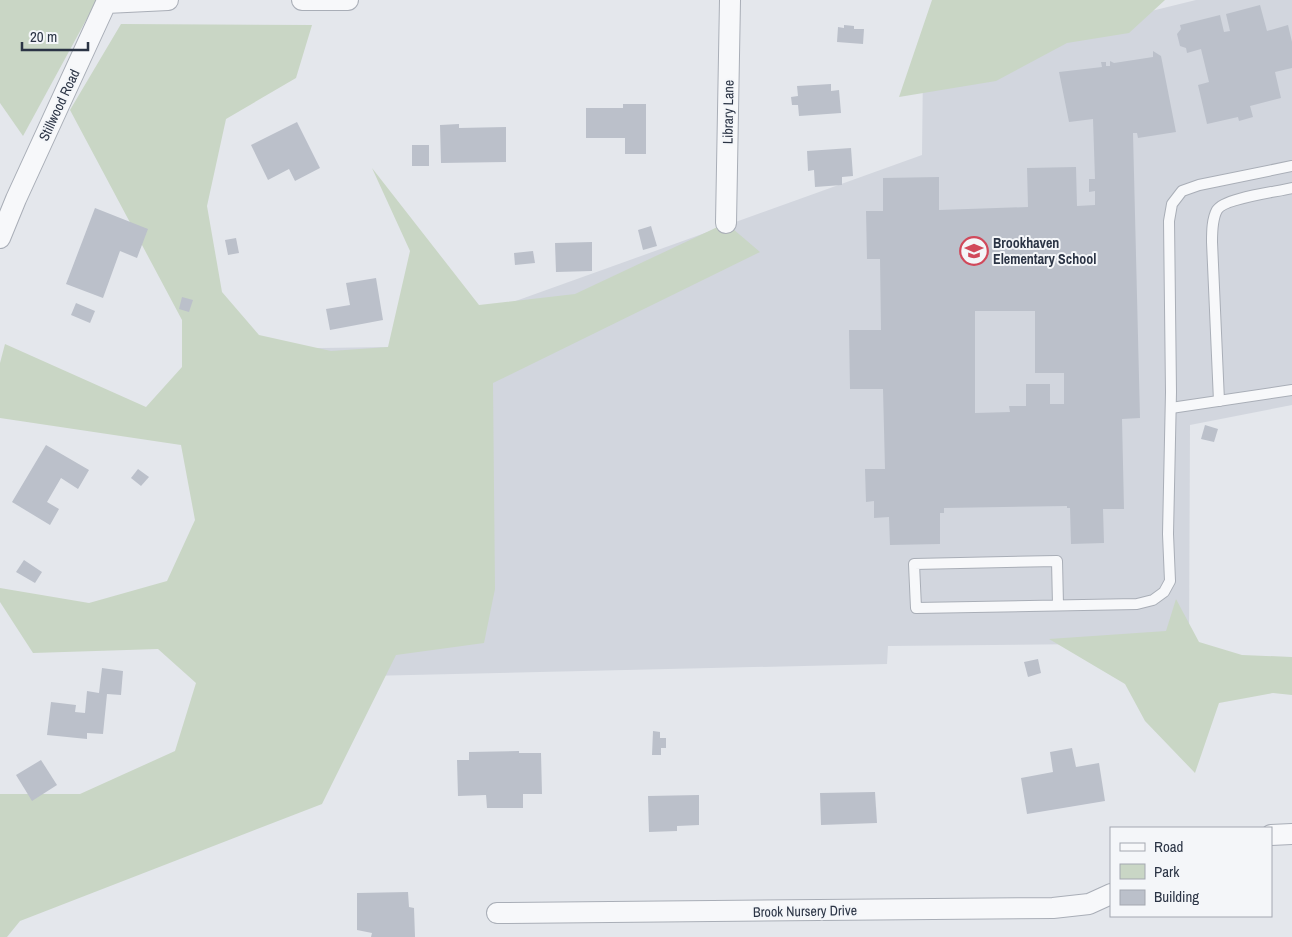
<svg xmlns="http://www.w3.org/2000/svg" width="1292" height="937" font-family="'Archivo Narrow',sans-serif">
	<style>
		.built { fill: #d2d6de }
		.green { fill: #c9d6c5 }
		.building { fill: #bbc0ca; fill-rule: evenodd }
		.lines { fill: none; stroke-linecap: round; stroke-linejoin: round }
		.service-casing { stroke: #a9aeb7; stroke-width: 12 }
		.minor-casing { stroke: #a9aeb7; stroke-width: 22 }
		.service { stroke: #f7f8fa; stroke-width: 10 }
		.minor { stroke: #f7f8fa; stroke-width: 20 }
		.labels { text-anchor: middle; stroke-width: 4; stroke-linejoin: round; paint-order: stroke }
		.street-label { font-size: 14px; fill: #2b3445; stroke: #f4f6f9 }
		.poi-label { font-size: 14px; font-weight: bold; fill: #2b3445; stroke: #f4f6f9; text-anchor: start }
	</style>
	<rect width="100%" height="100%" fill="#e4e7ec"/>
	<polygon class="built" points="1196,0 1292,0 1292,405 1190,425 1189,643 888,646 887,664 279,678 253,349 388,347 922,155 923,67"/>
	<g class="green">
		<polygon points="0,0 97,0 23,136 0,103"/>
		<polygon points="932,0 1165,0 1129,33 1067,43 996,81 899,97"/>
		<polygon points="121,24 312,25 296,78 226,119 207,206 222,292 259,335 331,351 388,347 410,251 372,168 479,305 575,294 726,223 760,252 493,383 495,589 484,643 396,655 322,804 20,921 7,937 0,937 0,794 80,794 175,751 196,683 158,649 33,653 0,602 0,588 89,603 167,581 195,520 181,445 0,418 0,363 5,344 146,407 182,367 182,320 70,110"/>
		<polygon points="1176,599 1199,642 1242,655 1292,657 1292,695 1273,693 1219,703 1195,773 1145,721 1125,684 1049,639 1166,631"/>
	</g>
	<g class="building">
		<polygon points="1260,5 1267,31 1288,25 1292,42 1292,68 1275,72 1281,98 1250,106 1253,117 1239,121 1238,117 1207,124 1198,85 1209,82 1201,49 1187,53 1186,48 1180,46 1177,34 1181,29 1180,25 1220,15 1224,32 1230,31 1226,14"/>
		<polygon points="844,25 854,26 854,29 864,29 863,44 837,42 838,27 844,28"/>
		<path d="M1153,51L1161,56L1176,132L1138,138L1137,133H1133L1140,418L1122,419L1124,509H1103L1104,543L1071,544L1070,508H1067V506L944,508V513H940V544L890,545L889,517L874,518V501L866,502L865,469H885L883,389H850L849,330H881L880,259H867L866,211H883V178L939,177V210L1028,207L1027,168L1076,167L1077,206L1095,205V191L1089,192V179H1095L1093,119L1069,122L1059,72L1102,67L1101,62H1106V66H1110V61L1114,63L1153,57ZM975,311H1035V373H1064V404H1050V384H1026V406H1009L1010,412L975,413Z"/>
		<polygon points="831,84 831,91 839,90 841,113 799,116 798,105 792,105 791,97 798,96 797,86"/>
		<polygon points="623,104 646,104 646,154 625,154 625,138 586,138 586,108 623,108"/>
		<polygon points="297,122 320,168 295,181 289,169 268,180 251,145"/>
		<polygon points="459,124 459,128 506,127 506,162 441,163 440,125"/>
		<rect x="412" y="145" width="17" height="21"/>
		<polygon points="851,148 853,176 842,177 842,185 815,187 814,170 808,171 807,151"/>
		<polygon points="95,208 148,229 137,258 120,251 103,298 66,284"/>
		<polygon points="651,226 657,246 643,250 638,230"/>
		<polygon points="236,238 239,253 228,255 225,240"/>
		<polygon points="592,242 592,271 556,272 555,243"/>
		<polygon points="533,251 535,263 515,265 514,253"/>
		<polygon points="376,278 383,320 330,330 326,309 350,305 346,283"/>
		<polygon points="182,297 193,300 189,312 179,309"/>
		<polygon points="76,303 95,311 90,323 71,315"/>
		<polygon points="1205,425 1218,429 1214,442 1201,439"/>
		<polygon points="46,445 89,470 78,489 61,478 47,502 59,509 50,525 12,502"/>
		<polygon points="138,469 149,477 141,486 131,478"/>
		<polygon points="24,560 42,572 35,583 16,572"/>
		<polygon points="1038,659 1041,673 1028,677 1024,662"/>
		<polygon points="102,668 123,671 121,695 107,694 103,734 87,733 87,739 47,735 51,702 76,705 75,712 85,713 87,691 99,693"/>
		<polygon points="653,731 660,732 660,738 666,738 666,748 661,748 661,755 652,755"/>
		<polygon points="1072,748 1076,767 1099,763 1105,801 1027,814 1021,778 1053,772 1050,752"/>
		<polygon points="519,751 519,753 541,753 542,794 523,794 523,808 487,808 486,795 458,796 457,760 469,760 469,752"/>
		<polygon points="41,760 57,785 32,801 16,775"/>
		<polygon points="875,792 877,823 821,825 820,793"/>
		<polygon points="699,795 699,825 677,826 677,831 649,832 648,796"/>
		<polygon points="408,892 409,907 414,908 415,937 371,937 372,933 357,930 357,893"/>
	</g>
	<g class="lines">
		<defs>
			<g id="service">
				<path d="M1219,401L1212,242C1212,232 1212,219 1217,210C1224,198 1276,192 1292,188"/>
				<polyline points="1171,408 1292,390"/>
				<polyline points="1058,605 1057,561 914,564 916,608 1137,604 1153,600 1164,592 1170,581 1168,534 1171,392 1169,221 1172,204 1182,191 1199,185 1292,166"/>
			</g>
			<g id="minor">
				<polyline points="302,0 348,0"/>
				<polyline points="726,223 730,0"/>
				<polyline points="0,238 16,199 106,3 168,0"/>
				<polyline points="1271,835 1292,834"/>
				<polyline points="497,913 1053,908 1089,904 1111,894"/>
			</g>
		</defs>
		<use href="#service" class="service-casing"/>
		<use href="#minor" class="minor-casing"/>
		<use href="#service" class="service"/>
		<use href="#minor" class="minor"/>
	</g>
	<defs>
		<symbol id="school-ring" viewBox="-11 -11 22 22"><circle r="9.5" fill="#f4f6f9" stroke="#d1495b" stroke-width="1.5"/><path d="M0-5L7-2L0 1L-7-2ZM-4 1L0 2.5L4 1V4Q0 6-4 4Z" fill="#d1495b"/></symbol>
	</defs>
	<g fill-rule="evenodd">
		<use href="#school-ring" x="958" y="235" width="32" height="32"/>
	</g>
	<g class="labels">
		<g class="street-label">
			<text transform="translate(59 105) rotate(-65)" y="5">Stillwood Road</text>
			<text transform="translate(728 112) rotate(-89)" y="5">Library Lane</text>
			<text transform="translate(805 911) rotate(-1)" y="5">Brook Nursery Drive</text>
		</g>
		<g class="poi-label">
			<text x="993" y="248">Brookhaven<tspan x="993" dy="16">Elementary School</tspan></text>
		</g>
	</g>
	<rect x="1110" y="827" width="162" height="90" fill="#f4f6f9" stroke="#a4a8b1"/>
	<rect x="1120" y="843" width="25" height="8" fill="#f7f8fa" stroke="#a4a8b1"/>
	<text x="1154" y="852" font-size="15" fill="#2b3445">Road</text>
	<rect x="1120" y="864" width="25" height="15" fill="#c9d6c5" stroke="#a4a8b1"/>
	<text x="1154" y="877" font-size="15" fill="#2b3445">Park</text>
	<rect x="1120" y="890" width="25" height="15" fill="#bbc0ca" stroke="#a4a8b1"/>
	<text x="1154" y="902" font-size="15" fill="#2b3445">Building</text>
	<path d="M22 42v8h66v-8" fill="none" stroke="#2b3445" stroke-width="2.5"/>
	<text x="30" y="42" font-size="15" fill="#2b3445" stroke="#f4f6f9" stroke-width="4" paint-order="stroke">20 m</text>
</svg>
